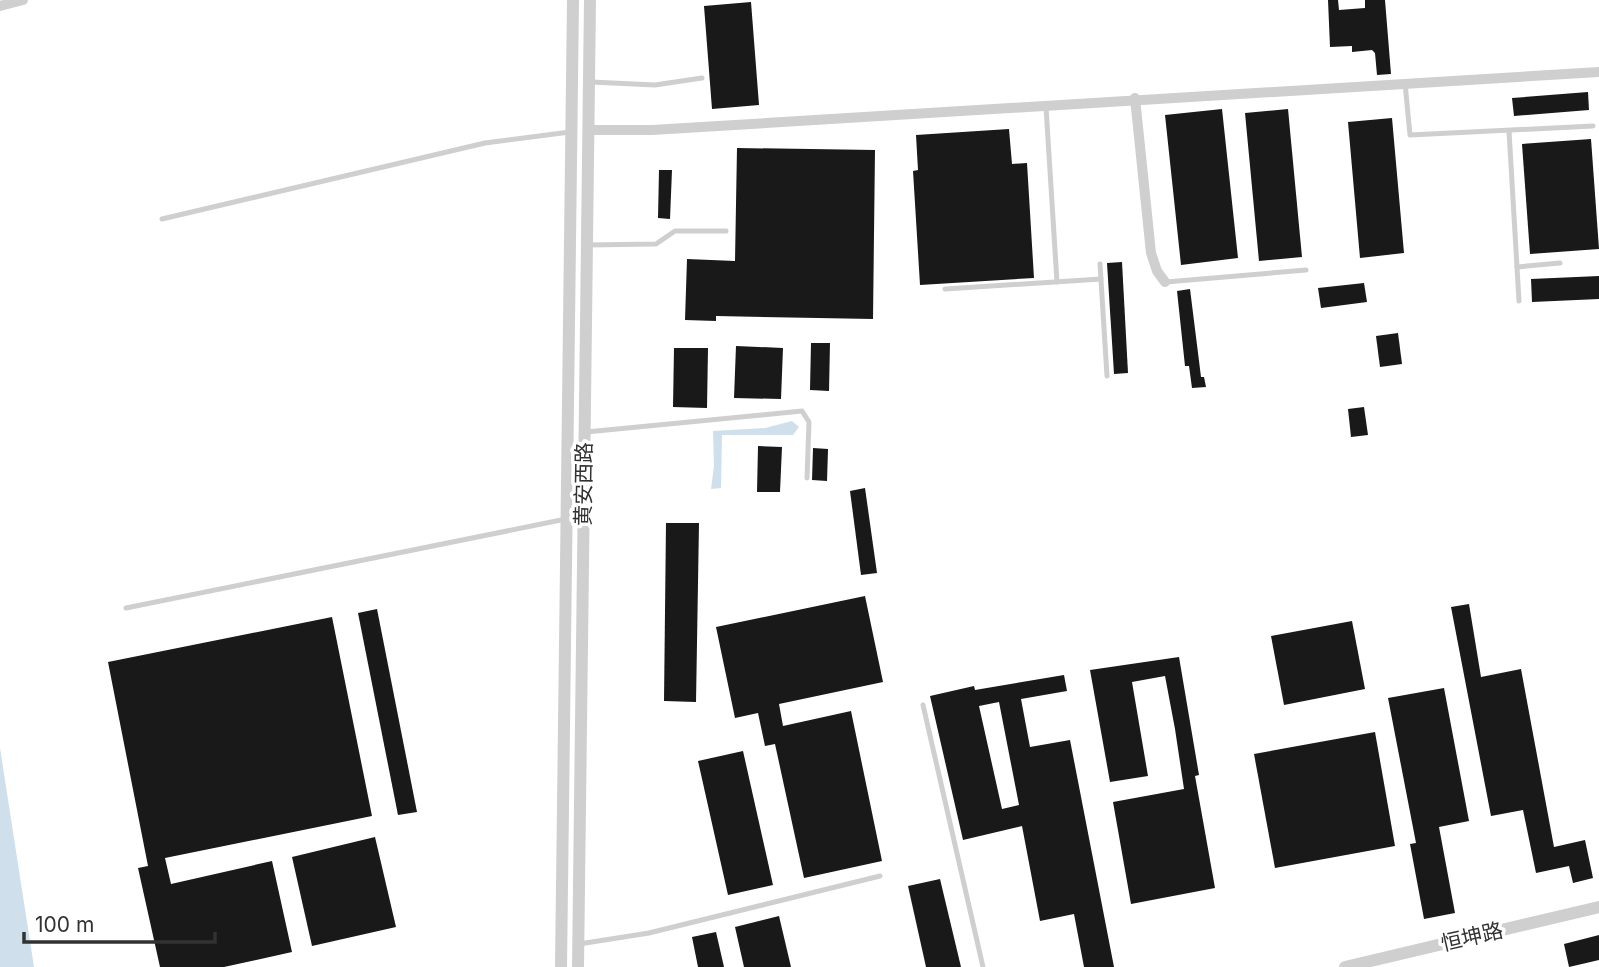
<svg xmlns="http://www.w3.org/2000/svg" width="1599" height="967" font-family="Inter,'Noto Sans SC',sans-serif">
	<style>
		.water { fill: #cfe0ec }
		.building { fill: #191919; fill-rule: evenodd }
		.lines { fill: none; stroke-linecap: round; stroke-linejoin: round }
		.service { stroke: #cfcfcf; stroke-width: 5 }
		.minor { stroke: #cfcfcf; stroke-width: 10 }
		.tertiary { stroke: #cfcfcf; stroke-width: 12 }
		.labels { text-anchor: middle; stroke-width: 7; stroke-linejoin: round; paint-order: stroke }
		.street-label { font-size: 21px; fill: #323232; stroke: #fff }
	</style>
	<rect width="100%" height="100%" fill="#fff"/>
	<g class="water">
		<polygon points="792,421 799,427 793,435 722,435 721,488 711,489 714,466 713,431 765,428"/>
		<polygon points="0,748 34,967 0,967"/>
	</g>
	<g class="building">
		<polygon points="1328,0 1338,0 1339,10 1365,8 1365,0 1385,0 1391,74 1377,75 1375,53 1372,50 1352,52 1352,46 1330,47"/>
		<polygon points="751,2 759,105 712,109 704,6"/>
		<polygon points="1588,92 1589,110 1514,116 1512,98"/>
		<polygon points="1222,109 1238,258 1181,265 1165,115"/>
		<polygon points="1288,109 1302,257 1259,261 1245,113"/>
		<polygon points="1392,118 1404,253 1360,258 1348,122"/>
		<polygon points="1009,129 1012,164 1027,163 1034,278 920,285 913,171 918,170 916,135"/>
		<polygon points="1591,139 1599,249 1530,254 1522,144"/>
		<polygon points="737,148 875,150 873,319 716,316 716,321 685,320 687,259 735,261"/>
		<polygon points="659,170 672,170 670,219 658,218"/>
		<polygon points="1122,262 1128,373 1114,374 1107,263"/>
		<polygon points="1599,276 1599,299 1532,302 1531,279"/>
		<polygon points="1364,283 1367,302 1321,308 1318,288"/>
		<polygon points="1190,289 1201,377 1204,377 1206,387 1192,388 1189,366 1185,366 1177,291"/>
		<polygon points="1398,333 1402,364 1380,367 1376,336"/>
		<polygon points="811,343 830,343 829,391 810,390"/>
		<polygon points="736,346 783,348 781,399 734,398"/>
		<polygon points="674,348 708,348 707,408 673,407"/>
		<polygon points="1364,407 1368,435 1351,437 1348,409"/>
		<polygon points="758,446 782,447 780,492 757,492"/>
		<polygon points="813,448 828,449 827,481 812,480"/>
		<polygon points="865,488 877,573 861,575 850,491"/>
		<polygon points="666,523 699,523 696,702 664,701"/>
		<polygon points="865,596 883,682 779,704 783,726 851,711 882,861 804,878 775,744 765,746 758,713 735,718 716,627"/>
		<polygon points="1469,604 1481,677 1521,669 1554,847 1585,840 1593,878 1573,883 1569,866 1536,873 1523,810 1491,816 1451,607"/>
		<polygon points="377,609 417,812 398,815 358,613"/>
		<polygon points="332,617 372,816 165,858 171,884 272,861 292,952 224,967 160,967 138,868 148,866 108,662"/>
		<polygon points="1352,621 1365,689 1284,705 1271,636"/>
		<polygon points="1179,657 1199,775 1195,776 1215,888 1131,904 1113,802 1184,789 1175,729 1165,676 1132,682 1148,776 1110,782 1090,670"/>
		<path d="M1064,675L1067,691L1021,699L1030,747L1070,740L1114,967H1084L1074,914L1040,921L1022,826L963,840L930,696L974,686L975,690ZM999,702L1019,805L1002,809L979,706Z"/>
		<polygon points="1444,688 1469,821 1439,827 1455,913 1424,919 1410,844 1416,843 1388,698"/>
		<polygon points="1375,732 1395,846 1275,868 1254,754"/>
		<polygon points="743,751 773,885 728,895 698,761"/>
		<polygon points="375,837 396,927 312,946 292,857"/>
		<polygon points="940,879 961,967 926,967 908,886"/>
		<polygon points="779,916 791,967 744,967 735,927"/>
		<polygon points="716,932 724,967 698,967 692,937"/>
		<polygon points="1599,935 1599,960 1569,967 1564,944"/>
	</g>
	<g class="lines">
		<g class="service">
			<polyline points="591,82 655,85 702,78"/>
			<polyline points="1405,83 1410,135 1593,126"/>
			<polyline points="1046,107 1057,282"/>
			<polyline points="1509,131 1519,301"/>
			<polyline points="162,219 485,143 570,132"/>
			<polyline points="587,245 656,244 675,231 726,231"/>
			<polyline points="1100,264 1107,376"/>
			<polyline points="1517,267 1560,263"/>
			<polyline points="1166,282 1306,270"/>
			<polyline points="945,289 1101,279"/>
			<polyline points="586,432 802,411 809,422 807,478"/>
			<polyline points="126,608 566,519"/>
			<polyline points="923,705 983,967"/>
			<polyline points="579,944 649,933 880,876"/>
		</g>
		<g class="minor">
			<polyline points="0,6 23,0"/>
			<polyline points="1135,98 1151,253 1157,271 1165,282"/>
			<polyline points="588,130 652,130 1599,72"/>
		</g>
		<g class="tertiary">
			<polyline points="561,967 573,0"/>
			<polyline points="578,967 590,0"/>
			<polyline points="1345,967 1599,907"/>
		</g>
	</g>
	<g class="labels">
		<g class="street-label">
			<text transform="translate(584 484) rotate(-89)" y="7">黄安西路</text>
			<text transform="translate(1472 937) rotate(-13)" y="7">恒坤路</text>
		</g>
	</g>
	<path d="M24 932v10h191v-10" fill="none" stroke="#323232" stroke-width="3.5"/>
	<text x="35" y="932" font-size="21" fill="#323232" stroke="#ffffff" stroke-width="5" paint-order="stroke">100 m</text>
</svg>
